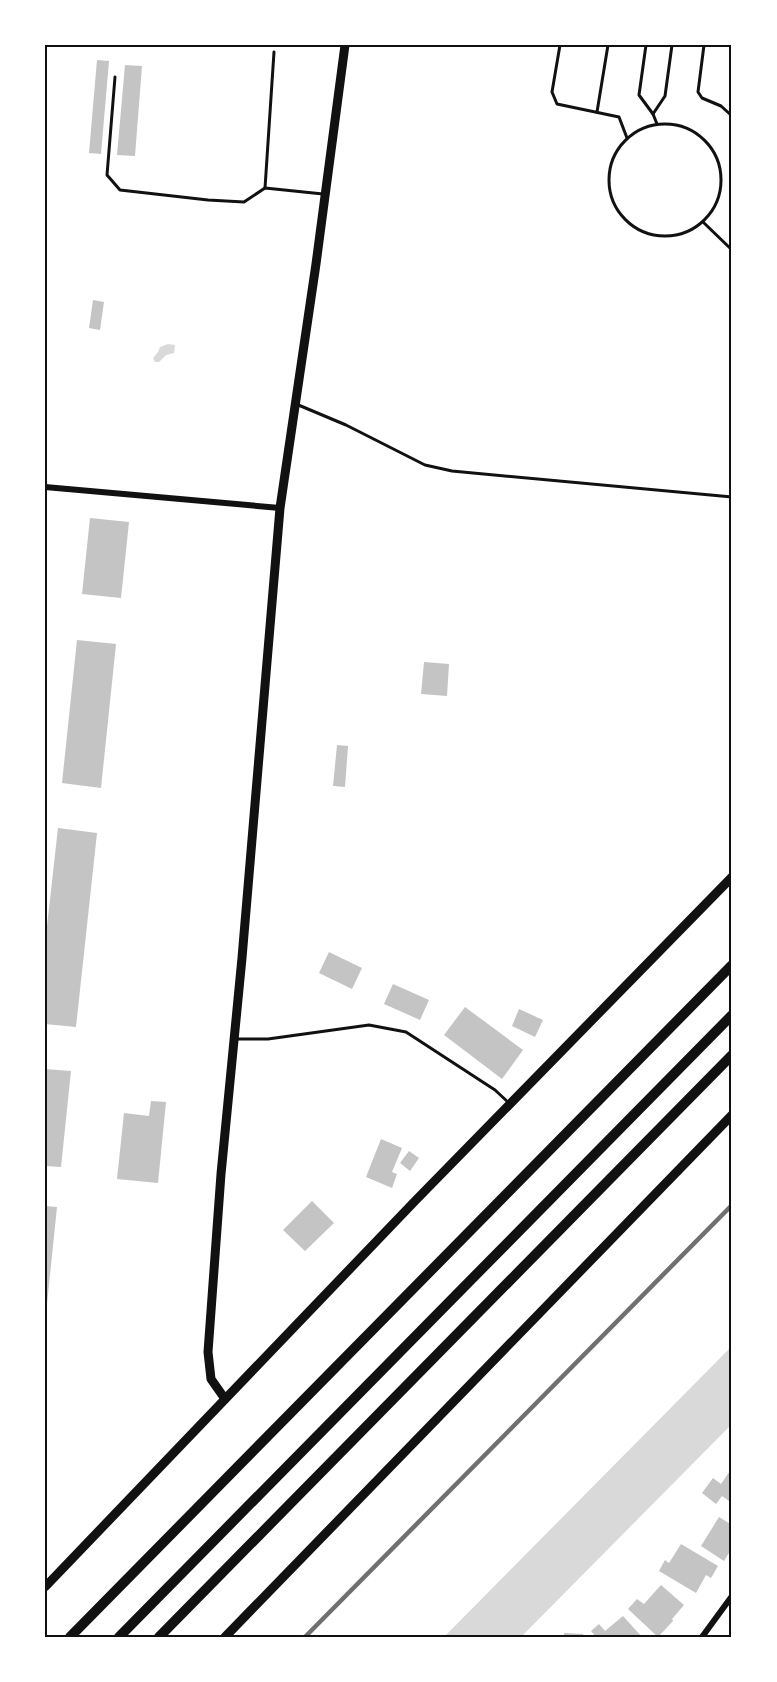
<svg xmlns="http://www.w3.org/2000/svg" width="777" height="1682" font-family="'PT Sans Narrow',sans-serif">
	<style>
		.water { fill: #d9d9d9 }
		.building { fill: #c4c4c4 }
		.lines { fill: none; stroke-linecap: round; stroke-linejoin: round }
		.service { stroke: #111; stroke-width: 3 }
		.minor { stroke: #111; stroke-width: 6 }
		.secondary { stroke: #111; stroke-width: 9 }
		.motorway { stroke: #111; stroke-width: 10 }
		.rail { stroke: #707070; stroke-width: 4.5 }
		.neatline { fill: none; stroke: #111; stroke-width: 2 }
	</style>
	<rect width="100%" height="100%" fill="#fff"/>
	<g class="water">
		<polygon points="168,344 175,345 174,353 166,355 159,362 155,362 153,358 158,352 160,347"/>
		<polygon points="732,1346 732,1424 521,1637 444,1637"/>
	</g>
	<g class="building">
		<polygon points="97,60 109,61 101,154 89,153"/>
		<polygon points="125,65 142,66 135,156 117,155"/>
		<polygon points="93,300 104,302 100,330 89,328"/>
		<polygon points="90,518 129,522 121,598 82,594"/>
		<polygon points="77,640 116,644 101,788 62,783"/>
		<polygon points="424,662 449,664 447,696 421,694"/>
		<polygon points="337,745 348,746 345,787 333,786"/>
		<polygon points="58,828 97,833 76,1027 45,1024 45,944"/>
		<polygon points="329,952 362,968 352,989 319,973"/>
		<polygon points="393,984 429,1000 420,1020 384,1004"/>
		<polygon points="465,1007 523,1050 502,1079 444,1035"/>
		<polygon points="519,1009 543,1020 535,1037 512,1026"/>
		<polygon points="45,1069 71,1071 61,1167 45,1166"/>
		<polygon points="151,1101 166,1102 158,1183 117,1179 124,1113 149,1116"/>
		<polygon points="381,1139 402,1148 392,1172 397,1174 392,1188 366,1177"/>
		<polygon points="409,1151 419,1158 410,1171 400,1163"/>
		<polygon points="312,1201 334,1223 305,1251 283,1230"/>
		<polygon points="45,1206 57,1207 47,1304 45,1304"/>
		<polygon points="732,1468 732,1503 722,1496 716,1504 702,1493 713,1478 721,1484"/>
		<polygon points="719,1517 732,1525 732,1548 724,1561 701,1546"/>
		<polygon points="681,1544 718,1566 711,1578 706,1575 696,1593 659,1571 665,1560 669,1563"/>
		<polygon points="661,1585 684,1605 672,1619 673,1621 658,1637 628,1609 637,1599 644,1604"/>
		<polygon points="623,1616 642,1637 596,1637 591,1631 599,1624 605,1631"/>
		<polygon points="564,1633 583,1634 583,1637 564,1637"/>
	</g>
	<g class="lines">
		<g class="service">
			<polyline points="560,45 552,92 557,104 619,117 627,138"/>
			<polyline points="646,45 639,95 653,114 657,124"/>
			<polyline points="704,45 698,92 702,98 721,106 732,116"/>
			<polyline points="115,77 107,175 120,190 208,200 244,202 265,188 323,194"/>
			<polyline points="597,112 608,45"/>
			<polyline points="653,114 665,96 672,45"/>
			<circle cx="665" cy="180" r="56"/>
			<polyline points="265,188 274,52"/>
			<polyline points="703,222 732,250"/>
			<polyline points="296,404 346,425 425,465 452,471 732,497"/>
			<polyline points="236,1039 268,1039 369,1025 406,1032 495,1090 509,1103"/>
		</g>
		<g class="minor">
			<polyline points="45,487 280,508"/>
			<polyline points="702,1637 732,1596"/>
		</g>
		<g class="secondary">
			<polyline points="225,1399 211,1379 208,1352 221,1174 242,958 280,508 316,264 345,45"/>
			<polyline points="45,1587 415,1201 732,877"/>
			<polyline points="225,1637 732,1115"/>
		</g>
		<g class="motorway">
			<polyline points="70,1637 732,965"/>
			<polyline points="119,1637 732,1015"/>
			<polyline points="159,1637 732,1055"/>
		</g>
		<polyline class="rail" points="305,1637 732,1205"/>
	</g>
	<rect width="777" height="1682" fill="none" stroke="#ffffff" stroke-width="93"/>
	<rect x="46" y="46" width="684" height="1590" class="neatline"/>
</svg>
